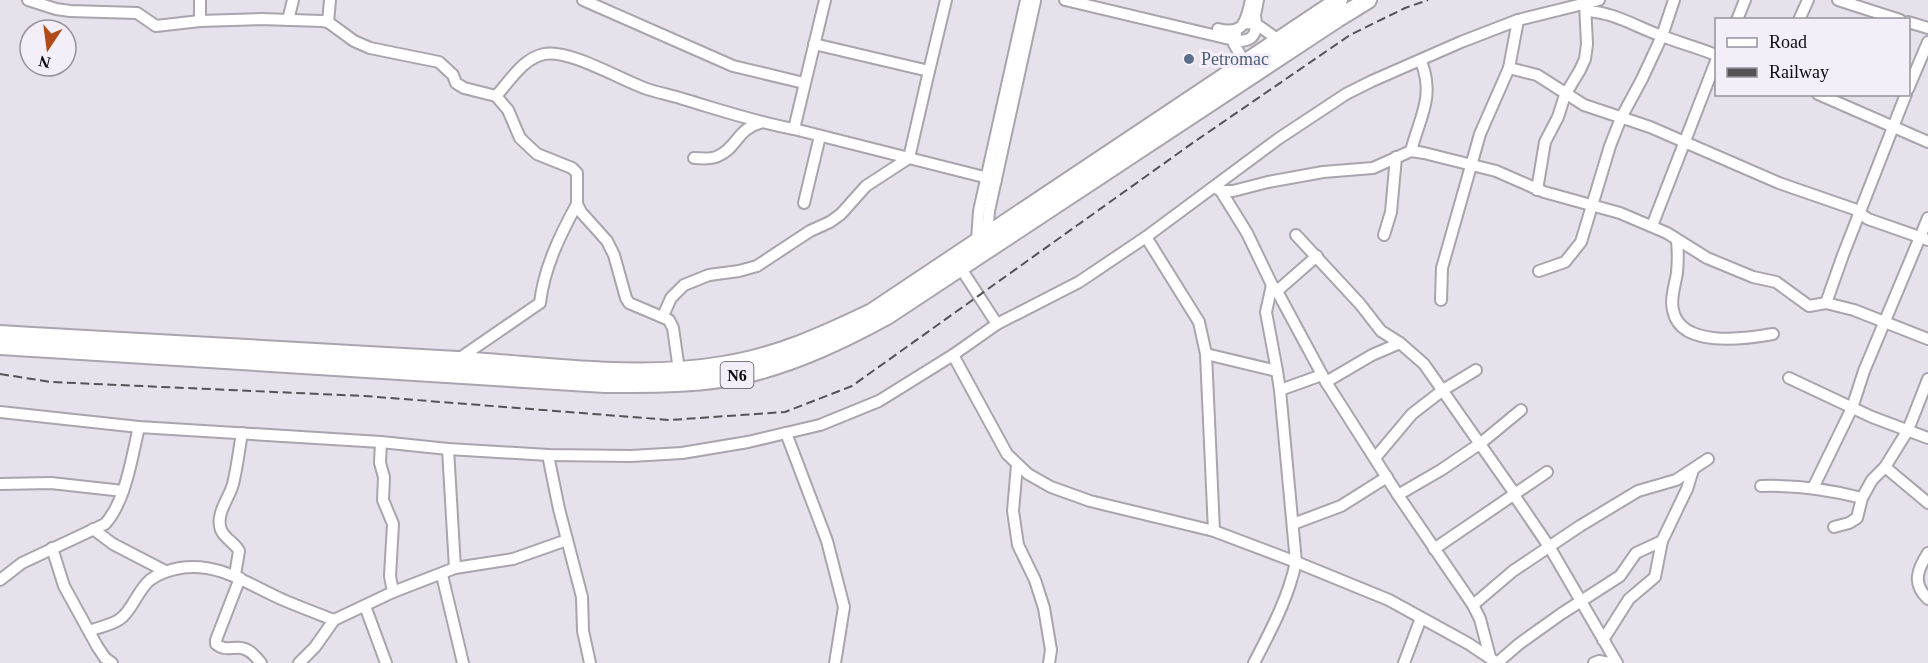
<svg xmlns="http://www.w3.org/2000/svg" width="1928" height="663" font-family="'Times New Roman',serif">
	<style>
		.lines { fill: none; stroke-linecap: round; stroke-linejoin: round }
		.minor-casing { stroke: #a9a4ad; stroke-width: 14 }
		.highway-casing { stroke: #a9a4ad; stroke-width: 20 }
		.minor { stroke: #fff; stroke-width: 10 }
		.highway { stroke: #fff; stroke-width: 16 }
		.rail { stroke: #565358; stroke-width: 2; stroke-dasharray: 9 4.5; stroke-linecap: butt }
		.service-dot { fill: #5c6f8a; stroke: #f3eef8; stroke-width: 2 }
		.labels { text-anchor: middle; stroke-width: 6; stroke-linejoin: round; paint-order: stroke }
		.shield { fill: #f3eef8; stroke: #524f54; stroke-width: 1.5 }
		.shield-label { font-size: 16px; font-weight: bold; fill: #0d0b0e }
		.service-label { font-size: 18px; fill: #4e5e75; stroke: #f3eef8; text-anchor: start }
	</style>
	<rect width="100%" height="100%" fill="#e6e1ea"/>
	<g class="lines">
		<defs>
			<g id="minor">
				<polyline points="28,0 56,9 70,11 137,13 156,26 200,21 261,19 322,21 328,22 354,41 370,48 439,62 453,75 456,83 464,88 496,96 508,110 520,138 537,154 572,168 577,173 577,204 581,212 607,241 614,255 626,298 629,303 669,320 673,328 679,370"/>
				<polyline points="200,0 200,21"/>
				<polyline points="583,0 733,66 804,83"/>
				<polyline points="825,0 794,129 996,180"/>
				<path d="M1065,0L1238,41C1250,41 1256,37 1256,24L1244,23"/>
				<polyline points="1258,0 1255,15 1256,24 1279,40"/>
				<polyline points="1838,0 1900,20"/>
				<path d="M1586,11C1614,12 1636,27 1662,36C1680,43 1699,48 1716,55"/>
				<polyline points="288,20 293,0"/>
				<polyline points="1737,20 1745,0"/>
				<polyline points="1799,20 1808,0"/>
				<polyline points="328,22 330,0"/>
				<polyline points="1908,22 1928,28"/>
				<path d="M1218,29C1244,35 1246,22 1251,0"/>
				<polyline points="1236,34 1234,44 1245,63"/>
				<polyline points="814,44 929,71 946,0"/>
				<polyline points="1509,68 1537,75 1584,105 1650,127 1779,183 1854,209 1868,219 1928,240"/>
				<polyline points="1908,89 1928,42"/>
				<polyline points="1818,94 1928,142"/>
				<path d="M496,96C510,81 522,59 544,54C570,49 621,80 647,89C659,93 671,95 683,99C720,110 755,122 794,129"/>
				<path d="M1411,151C1420,116 1435,97 1421,61"/>
				<path d="M694,158C702,158 711,160 718,156C737,148 737,129 760,123"/>
				<polyline points="1214,187 1221,191 1233,191 1268,182 1323,172 1373,168 1411,151 1424,153 1496,171 1544,192 1620,213 1667,233 1707,258 1753,277 1776,282 1809,306 1826,303 1854,310 1928,339"/>
				<polyline points="1537,190 1545,142 1558,117 1565,95 1580,70 1585,59 1587,44 1585,3"/>
				<polyline points="1221,191 1247,233 1272,285 1277,291 1326,382 1398,495 1473,605 1480,619 1490,657"/>
				<polyline points="804,203 820,136"/>
				<polyline points="1652,226 1716,61"/>
				<polyline points="987,234 989,211 1035,1"/>
				<polyline points="1296,235 1360,304 1381,331 1400,343 1424,364 1515,494"/>
				<polyline points="1384,235 1391,212 1396,157"/>
				<polyline points="1146,237 1199,322 1206,354 1214,531"/>
				<path d="M1677,240C1678,251 1678,262 1677,273C1675,285 1670,299 1673,310C1680,348 1745,339 1773,334"/>
				<polyline points="977,241 979,211 1026,0"/>
				<polyline points="958,264 997,324"/>
				<polyline points="1539,271 1565,262 1581,242 1610,146 1621,118 1642,79 1662,36 1674,0"/>
				<polyline points="1272,285 1266,312 1277,371"/>
				<polyline points="1277,291 1317,256"/>
				<polyline points="1441,300 1442,268 1480,134 1509,68 1518,20"/>
				<polyline points="1826,303 1843,255 1906,94"/>
				<polyline points="663,316 671,298 684,285 709,275 739,271 757,266 810,231 830,222 841,214 866,186 909,158 929,71"/>
				<path d="M1206,354L1277,371L1280,390L1296,562C1288,599 1271,630 1254,663"/>
				<polyline points="953,355 1007,454 1028,474 1051,487 1090,501 1214,531 1296,562 1389,600 1469,644 1497,663"/>
				<path d="M457,360L540,303C544,268 560,235 577,204"/>
				<polyline points="1789,378 1872,417 1928,438"/>
				<polyline points="1326,382 1372,355 1400,343"/>
				<polyline points="1280,390 1322,375"/>
				<polyline points="0,412 139,427 381,442 448,449 548,455 631,456 682,453 748,442 820,425 879,401 953,355 997,324 1079,282 1146,237 1278,139 1346,94 1372,81 1461,42 1518,20 1599,0"/>
				<polyline points="786,433 827,541 844,607 835,663"/>
				<polyline points="381,442 380,463 384,477 383,500 393,524 390,576 393,592"/>
				<polyline points="548,455 559,509 582,597 583,631 590,663"/>
				<polyline points="1375,458 1412,414 1443,390 1476,370"/>
				<polyline points="1017,465 1013,511 1018,545 1035,580 1044,608 1051,650 1049,663"/>
				<polyline points="1885,467 1928,503"/>
				<polyline points="0,484 51,483 123,491"/>
				<path d="M1761,486C1795,485 1828,489 1862,498"/>
				<polyline points="1813,488 1852,408 1864,371 1928,218"/>
				<polyline points="1398,495 1441,470 1481,443 1521,410"/>
				<polyline points="1514,495 1550,548 1617,663"/>
				<polyline points="1293,524 1341,506 1387,477"/>
				<polyline points="1834,527 1849,523 1857,518 1862,498 1872,480 1885,467 1908,430 1928,379"/>
				<polyline points="93,529 113,544 165,571"/>
				<polyline points="52,548 64,586 97,646 105,658 112,663"/>
				<polyline points="1434,549 1547,472"/>
				<path d="M1928,553C1917,570 1912,584 1928,599"/>
				<polyline points="455,568 513,559 567,540"/>
				<path d="M235,575L239,551C235,543 225,539 221,530C215,514 229,499 233,484C237,468 239,450 242,433"/>
				<polyline points="442,575 463,663"/>
				<path d="M240,578L216,640V644C224,651 231,647 241,648C250,649 256,657 261,663"/>
				<path d="M0,580L22,563L105,524C126,501 132,456 139,427"/>
				<polyline points="1473,605 1513,571 1580,526 1638,491 1676,480 1708,459"/>
				<polyline points="365,606 386,663"/>
				<path d="M90,631C99,627 112,625 120,619C132,611 137,591 150,580C159,573 169,570 180,568C218,562 246,583 279,598C297,606 316,613 334,620"/>
				<polyline points="1603,640 1629,599 1655,577 1662,541 1687,489 1693,470"/>
				<polyline points="299,663 315,647 334,620 393,592 455,568 448,449"/>
				<polyline points="1404,663 1421,618"/>
				<polyline points="1497,663 1519,644 1561,614 1620,576 1636,553 1662,541"/>
				<polyline points="1594,663 1599,661 1610,663"/>
			</g>
			<g id="highway">
				<path d="M0,334C152,343 304,351 457,360C545,365 635,380 723,365C776,357 824,335 872,312L1339,0"/>
				<path d="M0,346L605,384C651,384 701,385 747,374C797,362 843,340 887,316L1337,19L1368,0"/>
			</g>
		</defs>
		<use href="#minor" class="minor-casing"/>
		<use href="#highway" class="highway-casing"/>
		<use href="#minor" class="minor"/>
		<use href="#highway" class="highway"/>
		<polyline class="rail" points="0,374 51,382 365,396 670,420 785,412 852,386 1194,142 1350,35 1405,8 1428,0"/>
	</g>
	<circle class="service-dot" cx="1189" cy="59" r="6"/>
	<g class="labels">
		<rect class="shield" x="720.5" y="362" width="33" height="26" rx="4.5"/>
		<g class="shield-label">
			<text x="737" y="381">N6</text>
		</g>
		<g class="service-label">
			<text x="1201" y="65">Petromac</text>
		</g>
	</g>
	<rect x="1715" y="18" width="195" height="78" fill="#f3eef8" stroke="#97939a" stroke-width="1.5"/>
	<rect x="1727" y="38" width="30" height="9" fill="#ffffff" stroke="#97939a" stroke-width="1.5"/>
	<text x="1769" y="48" font-size="18" fill="#0d0b0e">Road</text>
	<rect x="1727" y="68" width="30" height="9" fill="#565358" stroke="#97939a" stroke-width="1.5"/>
	<text x="1769" y="78" font-size="18" fill="#0d0b0e">Railway</text>
	<g transform="translate(48 48) rotate(193)"><circle r="28" fill="#f3eef8" stroke="#97939a" stroke-width="1.5"/>
	<path d="M0-4.5L10 22L0 15L-10 22Z" fill="#b04c18"/>
	<text y="-9" font-size="16" font-weight="bold" text-anchor="middle" fill="#0d0b0e">N</text>
	</g>
</svg>
